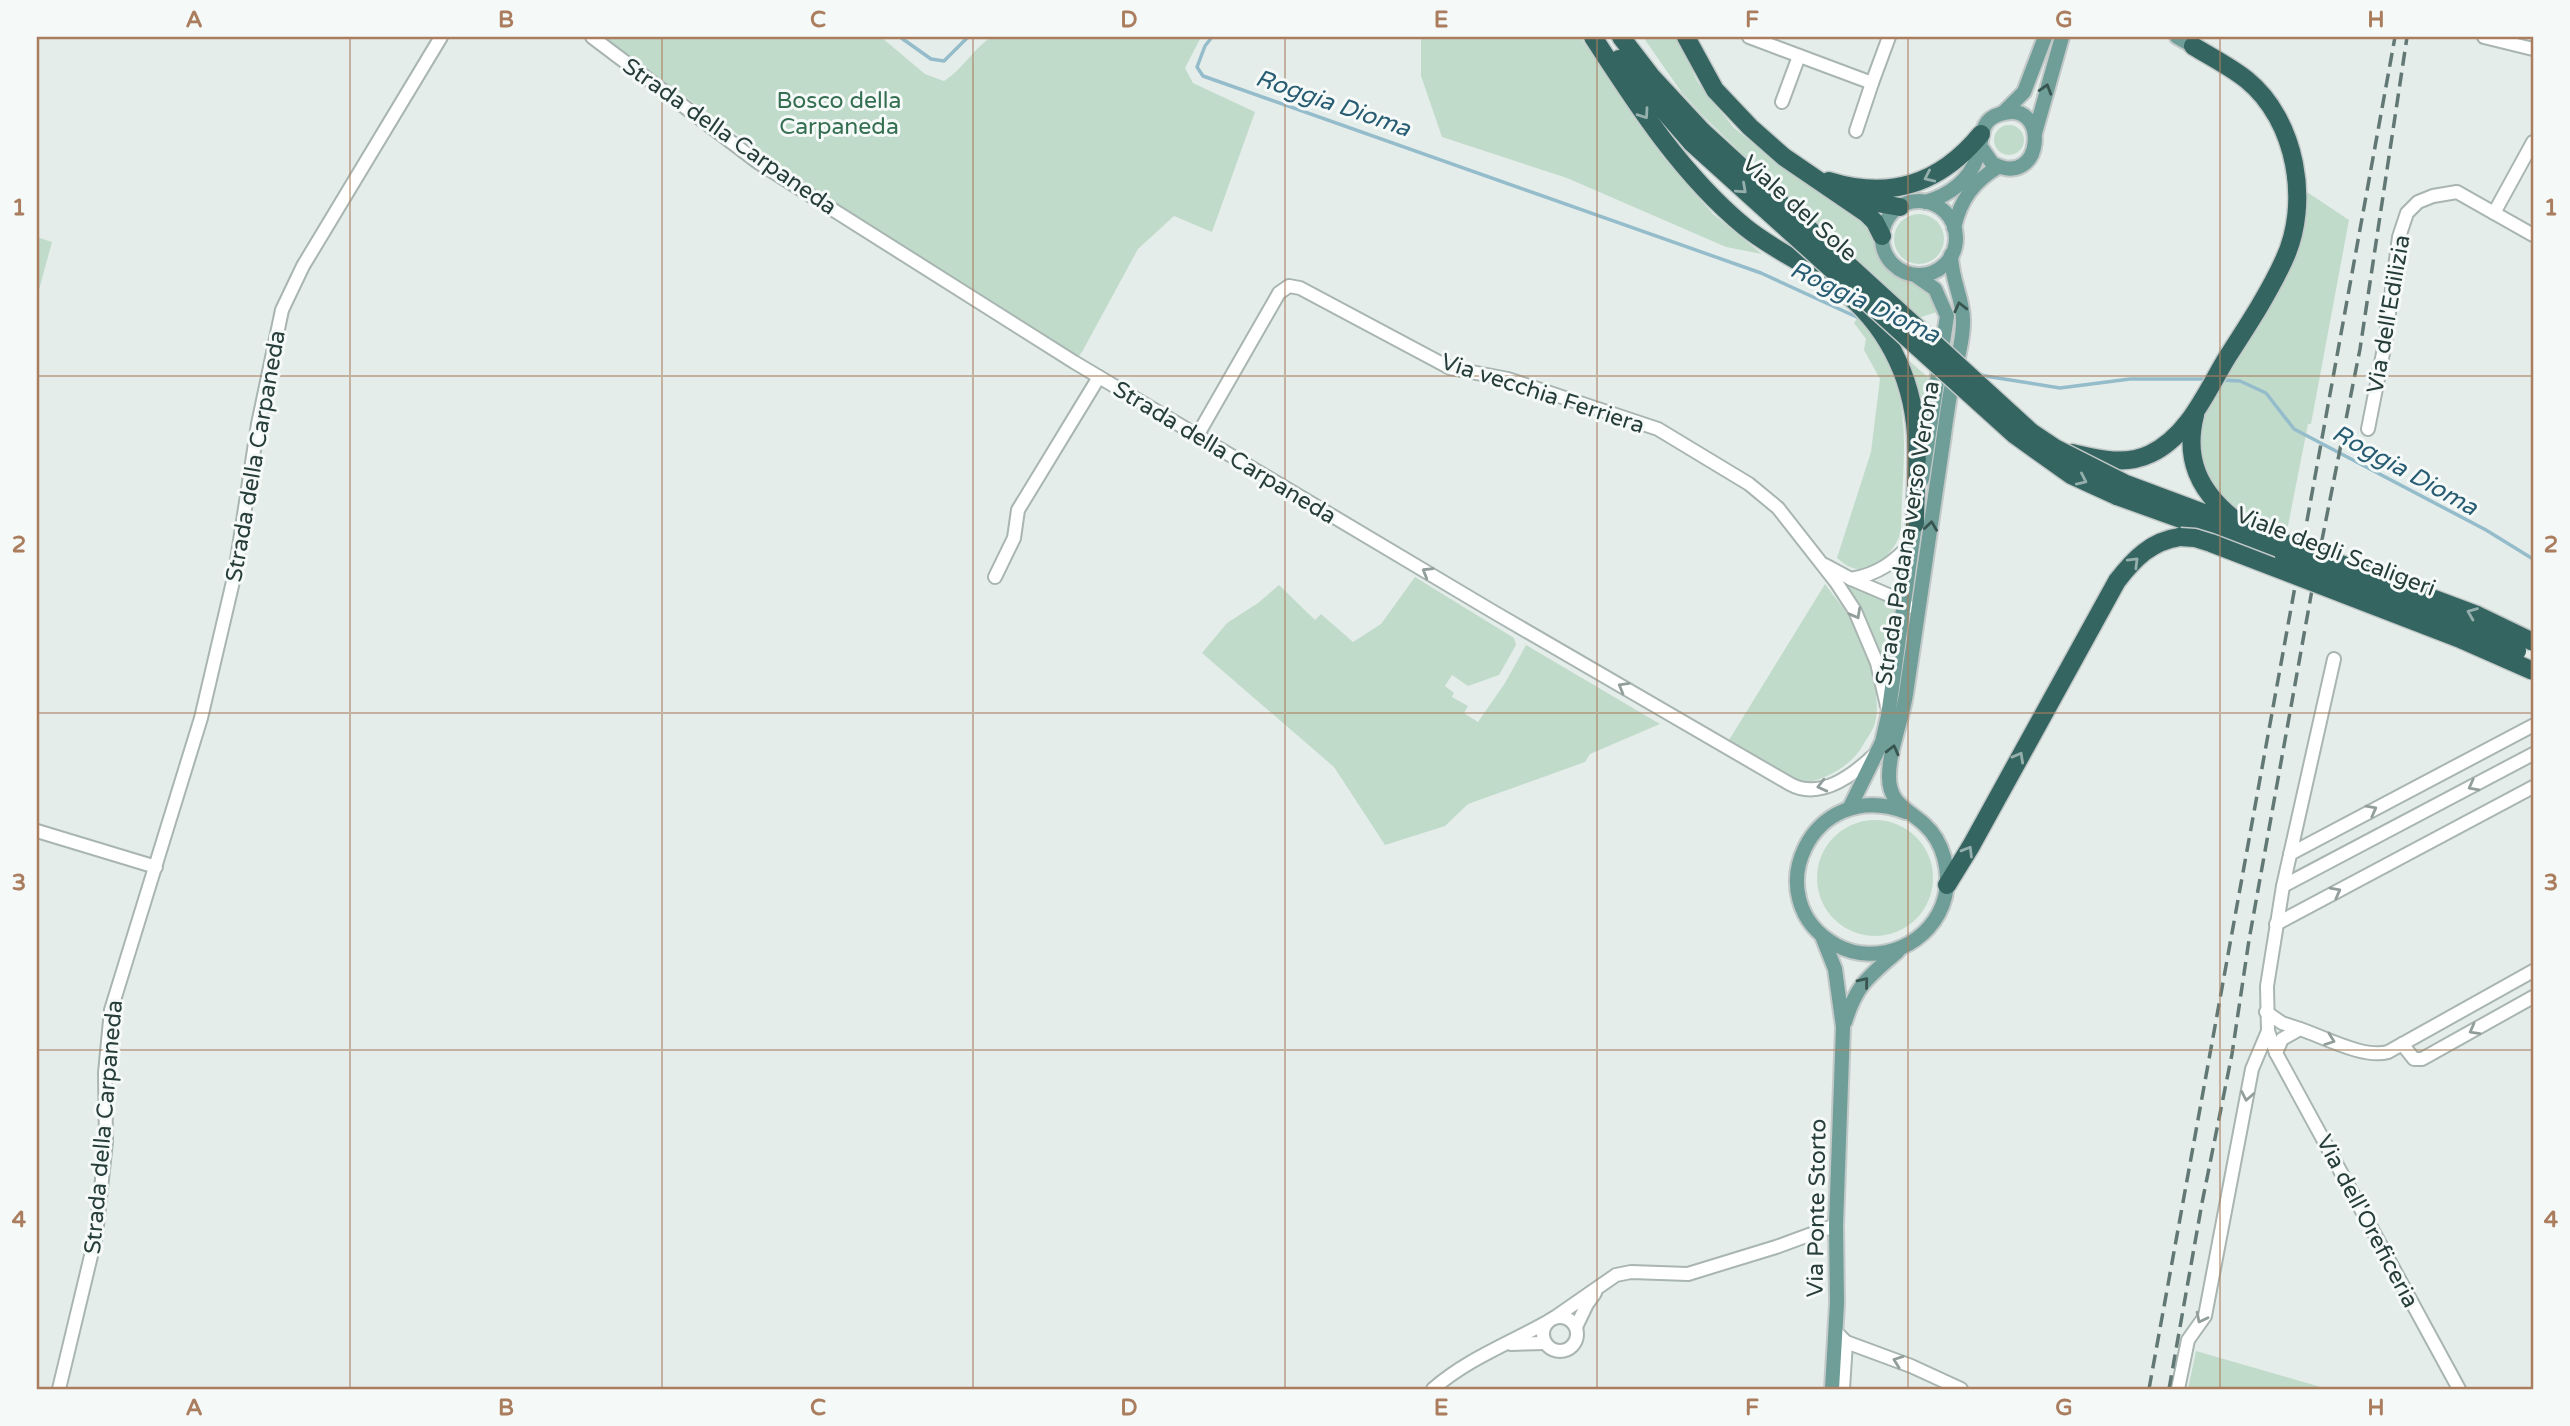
<svg xmlns="http://www.w3.org/2000/svg" width="2570" height="1426" font-family="'Varela Round',sans-serif">
	<style>
		.green { fill: #c1dbcb }
		.lines { fill: none; stroke-linecap: round; stroke-linejoin: round }
		.stream { stroke: #94bccb; stroke-width: 3.5 }
		.minor-casing { stroke: #a8b5b1; stroke-width: 16 }
		.major-casing { stroke: #c2c9c8; stroke-width: 18 }
		.highway-casing { stroke: #c2c9c8; stroke-width: 21 }
		.minor { stroke: #fff; stroke-width: 12 }
		.major { stroke: #6f9d97; stroke-width: 14 }
		.highway { stroke: #356561; stroke-width: 18 }
		.rail { stroke: #617874; stroke-width: 3.5; stroke-dasharray: 14 7; stroke-linecap: butt }
		.highway-bridge-casing { stroke: #c2c9c8; stroke-width: 21; stroke-linecap: butt }
		.highway-bridge { stroke: #356561; stroke-width: 18 }
		.oneway { stroke: #385550 }
		.oneway2 { stroke: #95afac }
		.oneway3 { stroke: #929e9c }
		.grid { fill: none; stroke: #aa7d5e; stroke-width: 2; stroke-opacity: 0.55 }
		.labels { text-anchor: middle; stroke-width: 6; stroke-linejoin: round; paint-order: stroke }
		.park-label { font-size: 23px; fill: #356f52; stroke: #f5f9f8 }
		.street-label { font-size: 23px; fill: #263d39; stroke: #f5f9f8 }
		.water-label { font-size: 24px; font-style: italic; fill: #275c72; stroke: #f5f9f8 }
		.neatline { fill: none; stroke: #aa7d5e; stroke-width: 2.5 }
		.grid-label { font-size: 23px; text-anchor: middle; font-weight: bold; fill: #aa7d5e }
	</style>
	<rect width="100%" height="100%" fill="#e5edea"/>
	<g class="green">
		<path d="M584,37H881L925,74L944,81C963,69 972,50 991,37H1201L1185,68L1193,83L1255,112L1212,232L1174,216L1138,249L1082,352L1074,362L852,216L631,58L599,48Z"/>
		<polygon points="1421,37 1580,37 1664,158 1713,214 1762,254 1726,247 1567,178 1442,137 1421,76"/>
		<polygon points="1643,37 1678,37 1697,81 1734,128 1777,162 1863,216 1876,238 1875,248 1882,264 1892,275 1919,283 1940,311 1915,319 1844,253 1702,115 1682,93"/>
		<circle cx="2009" cy="140" r="15"/>
		<polygon points="2301,188 2349,220 2311,424 2308,424 2286,536 2243,520 2205,485 2196,423 2276,283"/>
		<circle cx="1919" cy="239" r="25"/>
		<polygon points="37,237 52,242 37,297"/>
		<path d="M1858,317C1868,329 1879,342 1886,357C1914,412 1901,473 1901,532C1896,549 1876,572 1857,569C1849,568 1843,563 1837,558L1871,452L1880,379L1864,350L1866,339L1854,323Z"/>
		<polygon points="1898,351 1931,380 1923,420"/>
		<polygon points="1415,577 1514,638 1516,645 1499,675 1468,686 1452,675 1445,686 1454,693 1452,697 1468,706 1464,713 1478,722 1505,683 1526,645 1660,724 1590,754 1585,762 1468,804 1445,826 1385,845 1334,767 1202,653 1227,623 1258,603 1279,585 1315,620 1321,614 1353,642 1381,624"/>
		<polygon points="1842,580 1893,603 1895,607 1883,666 1865,620"/>
		<path d="M1825,584C1832,594 1841,604 1848,615C1864,639 1883,694 1875,723C1873,731 1866,739 1862,747C1850,767 1823,781 1799,784L1729,740Z"/>
		<circle cx="1875" cy="878" r="58"/>
		<polygon points="2196,1351 2328,1389 2188,1389"/>
	</g>
	<g class="lines">
		<g class="stream">
			<polyline points="900,37 931,59 944,61 968,37"/>
			<polyline points="1212,37 1205,46 1197,67 1203,76 1761,273 1861,319"/>
			<polyline points="1976,372 1985,376 2060,388 2130,379 2208,379"/>
			<polyline points="2222,380 2240,381 2266,393 2294,429 2486,530 2533,559"/>
		</g>
		<defs>
			<g id="minor">
				<path d="M592,37L759,163L1074,362L1492,611L1790,784C1819,800 1852,776 1873,756"/>
				<polyline points="1749,37 1872,83 1889,37"/>
				<polyline points="2484,37 2533,49"/>
				<polyline points="1782,102 1799,56"/>
				<polyline points="1856,131 1872,83"/>
				<polyline points="2494,213 2533,142"/>
				<polyline points="2368,429 2385,343 2399,237 2407,213 2418,202 2433,196 2457,192 2533,235"/>
				<polyline points="1197,436 1279,293 1289,286 1300,288 1450,368 1508,379 1658,429 1749,484 1778,508 1836,582 1855,611 1877,663 1887,706"/>
				<polyline points="1825,565 1851,579 1905,602 1908,607"/>
				<polyline points="995,577 1014,538 1018,510 1099,377"/>
				<path d="M1851,579C1879,574 1894,562 1913,542"/>
				<polyline points="2334,659 2283,886 2267,986 2268,1031 2276,1053 2459,1389"/>
				<polyline points="37,831 156,867"/>
				<polyline points="2290,854 2532,726 2533,727"/>
				<polyline points="2283,886 2533,754"/>
				<polyline points="2276,924 2533,787"/>
				<polyline points="2266,1012 2282,1023 2300,1029"/>
				<polyline points="2402,1044 2414,1059 2422,1059 2533,997"/>
				<path d="M2276,1053L2282,1039L2300,1029C2324,1037 2364,1059 2388,1052L2533,971"/>
				<circle cx="1560" cy="1334" r="17"/>
				<polyline points="1554,1318 1616,1275 1631,1272 1688,1274 1776,1247 1836,1225"/>
				<polyline points="1576,1327 1587,1304 1595,1293"/>
				<polyline points="1835,1331 1846,1342 1911,1366 1961,1389"/>
				<polyline points="1511,1344 1545,1343"/>
				<polyline points="59,1389 96,1235 106,1142 105,1073 111,1010 201,718 235,573 258,424 282,310 303,266 441,37"/>
				<path d="M1433,1389C1467,1359 1510,1343 1549,1321"/>
				<polyline points="1843,1389 1846,1342"/>
				<polyline points="2178,1389 2188,1340 2205,1316 2252,1069 2268,1031"/>
			</g>
			<g id="major">
				<polyline points="2177,37 2193,46"/>
				<polyline points="2004,112 2024,92 2045,37"/>
				<polyline points="2035,133 2062,37"/>
				<circle cx="1919" cy="238" r="37"/>
				<path d="M1926,202C1949,195 1968,182 1977,158C1984,141 1977,121 2000,114C2051,97 2044,192 1992,163L1981,147"/>
				<path d="M1954,228C1960,200 1974,181 1998,167"/>
				<polyline points="1915,275 1935,289 1947,316 1922,479"/>
				<polyline points="1850,807 1882,742 1888,716 1916,517"/>
				<path d="M1906,812C1811,775 1755,900 1836,945C1878,968 1933,944 1945,897C1951,872 1944,842 1924,824C1907,809 1889,803 1889,777C1889,749 1902,721 1906,694C1919,610 1930,526 1943,442C1946,420 1949,397 1954,374C1958,358 1963,340 1963,322C1964,300 1951,280 1951,255"/>
				<polyline points="1822,936 1835,969 1843,1027 1836,1225 1837,1303 1832,1389"/>
				<path d="M1845,1022C1857,983 1869,977 1898,951"/>
			</g>
			<g id="highway">
				<path d="M1593,37C1637,105 1682,175 1745,227C1772,249 1803,262 1831,282C1879,315 1908,365 1915,423C1919,456 1915,491 1915,524"/>
				<polyline points="1621,37 1651,76 1703,132"/>
				<polyline points="1686,37 1715,90 1750,127 1784,157 1866,213 1875,222 1882,236"/>
				<polyline points="1619,59 1692,143"/>
				<path d="M1829,181C1890,200 1940,184 1981,134"/>
				<polyline points="1852,193 1871,202 1900,207"/>
				<path d="M2195,415C2184,459 2199,491 2234,519"/>
				<path d="M2072,453C2098,459 2125,466 2150,454C2189,436 2207,390 2228,356C2248,325 2269,293 2284,260C2311,203 2296,120 2247,80C2231,67 2211,57 2193,46"/>
				<polyline points="2126,484 2287,544"/>
				<polyline points="2117,496 2284,556"/>
				<path d="M1947,885L1971,846L2117,581C2134,559 2151,541 2180,537"/>
			</g>
		</defs>
		<use href="#minor" class="minor-casing"/>
		<use href="#major" class="major-casing"/>
		<use href="#highway" class="highway-casing"/>
		<use href="#minor" class="minor"/>
		<use href="#major" class="major"/>
		<use href="#highway" class="highway"/>
		<g class="rail">
			<polyline points="2149,1389 2395,37"/>
			<polyline points="2169,1389 2202,1203 2232,1054 2249,940 2312,590 2360,349 2407,37"/>
		</g>
		<defs>
			<g id="highway-bridge">
				<polyline points="1703,132 2031,432 2055,448 2126,484"/>
				<polyline points="1692,143 2015,435 2071,475 2117,496"/>
				<polyline points="2180,537 2195,538 2211,543 2458,638 2533,671"/>
				<polyline points="2287,544 2477,615 2533,642"/>
				<polyline points="2284,556 2473,629 2517,651"/>
			</g>
		</defs>
		<use href="#highway-bridge" class="highway-bridge-casing"/>
		<use href="#highway-bridge" class="highway-bridge"/>
	</g>
	<defs><path id="oneway-chevron" d="M-2-3.5L2.5 0L-2 3.5" fill="none" stroke-width="1.6" stroke-linecap="round" stroke-linejoin="round" transform="scale(1.75)"/></defs>
	<g class="oneway">
		<use href="#oneway-chevron" transform="translate(2046 89) rotate(-73)"/>
		<use href="#oneway-chevron" transform="translate(1960 307) rotate(-104)"/>
		<use href="#oneway-chevron" transform="translate(1931 526) rotate(-82)"/>
		<use href="#oneway-chevron" transform="translate(1893 750) rotate(-76)"/>
		<use href="#oneway-chevron" transform="translate(1864 982) rotate(-51)"/>
	</g>
	<g class="oneway2">
		<use href="#oneway-chevron" transform="translate(1644 114) rotate(55)"/>
		<use href="#oneway-chevron" transform="translate(1929 177) rotate(155)"/>
		<use href="#oneway-chevron" transform="translate(1742 189) rotate(42)"/>
		<use href="#oneway-chevron" transform="translate(2082 480) rotate(25)"/>
		<use href="#oneway-chevron" transform="translate(2134 562) rotate(-45)"/>
		<use href="#oneway-chevron" transform="translate(2472 613) rotate(-158)"/>
		<use href="#oneway-chevron" transform="translate(2019 757) rotate(-61)"/>
		<use href="#oneway-chevron" transform="translate(1968 851) rotate(-59)"/>
	</g>
	<g class="oneway3">
		<use href="#oneway-chevron" transform="translate(1427 572) rotate(-149)"/>
		<use href="#oneway-chevron" transform="translate(1856 614) rotate(61)"/>
		<use href="#oneway-chevron" transform="translate(1623 687) rotate(-150)"/>
		<use href="#oneway-chevron" transform="translate(1822 786) rotate(166)"/>
		<use href="#oneway-chevron" transform="translate(2473 786) rotate(152)"/>
		<use href="#oneway-chevron" transform="translate(2372 810) rotate(-28)"/>
		<use href="#oneway-chevron" transform="translate(2336 892) rotate(-28)"/>
		<use href="#oneway-chevron" transform="translate(2474 1030) rotate(151)"/>
		<use href="#oneway-chevron" transform="translate(2330 1040) rotate(20)"/>
		<use href="#oneway-chevron" transform="translate(2247 1096) rotate(101)"/>
		<use href="#oneway-chevron" transform="translate(2201 1318) rotate(117)"/>
		<use href="#oneway-chevron" transform="translate(1898 1361) rotate(-160)"/>
	</g>
	<path class="grid" d="M350,37V1389M662,37V1389M973,37V1389M1285,37V1389M1597,37V1389M1908,37V1389M2220,37V1389M37,376H2533M37,713H2533M37,1050H2533"/>
	<g class="labels">
		<g class="park-label">
			<text x="839" y="108">Bosco della<tspan x="839" dy="26">Carpaneda</tspan></text>
		</g>
		<g class="street-label">
			<text transform="translate(730 136) rotate(35)" y="8">Strada della Carpaneda</text>
			<text transform="translate(1800 208) rotate(42)" y="8">Viale del Sole</text>
			<text transform="translate(2388 314) rotate(-80)" y="8">Via dell'Edilizia</text>
			<text transform="translate(1543 393) rotate(18)" y="8">Via vecchia Ferriera</text>
			<text transform="translate(1225 452) rotate(31)" y="8">Strada della Carpaneda</text>
			<text transform="translate(255 456) rotate(-80)" y="8">Strada della Carpaneda</text>
			<text transform="translate(1907 533) rotate(-81)" y="8">Strada Padana verso Verona</text>
			<text transform="translate(2336 551) rotate(21)" y="8">Viale degli Scaligeri</text>
			<text transform="translate(103 1127) rotate(-85)" y="8">Strada della Carpaneda</text>
			<text transform="translate(1816 1208) rotate(-89)" y="8">Via Ponte Storto</text>
			<text transform="translate(2368 1221) rotate(62)" y="8">Via dell'Oreficeria</text>
		</g>
		<g class="water-label">
			<text transform="translate(1333 103) rotate(19)" y="8">Roggia Dioma</text>
			<text transform="translate(1865 302) rotate(25)" y="8">Roggia Dioma</text>
			<text transform="translate(2405 470) rotate(29)" y="8">Roggia Dioma</text>
		</g>
	</g>
	<rect width="2570" height="1426" fill="none" stroke="#f5f9f8" stroke-width="77"/>
	<rect x="38" y="38" width="2494" height="1350" class="neatline"/>
	<g class="grid-label">
		<text x="194" y="27">A</text>
		<text x="506" y="27">B</text>
		<text x="818" y="27">C</text>
		<text x="1129" y="27">D</text>
		<text x="1441" y="27">E</text>
		<text x="1752" y="27">F</text>
		<text x="2064" y="27">G</text>
		<text x="2376" y="27">H</text>
		<text x="19" y="215">1</text>
		<text x="2551" y="215">1</text>
		<text x="19" y="552">2</text>
		<text x="2551" y="552">2</text>
		<text x="19" y="890">3</text>
		<text x="2551" y="890">3</text>
		<text x="19" y="1227">4</text>
		<text x="2551" y="1227">4</text>
		<text x="194" y="1415">A</text>
		<text x="506" y="1415">B</text>
		<text x="818" y="1415">C</text>
		<text x="1129" y="1415">D</text>
		<text x="1441" y="1415">E</text>
		<text x="1752" y="1415">F</text>
		<text x="2064" y="1415">G</text>
		<text x="2376" y="1415">H</text>
	</g>
</svg>
